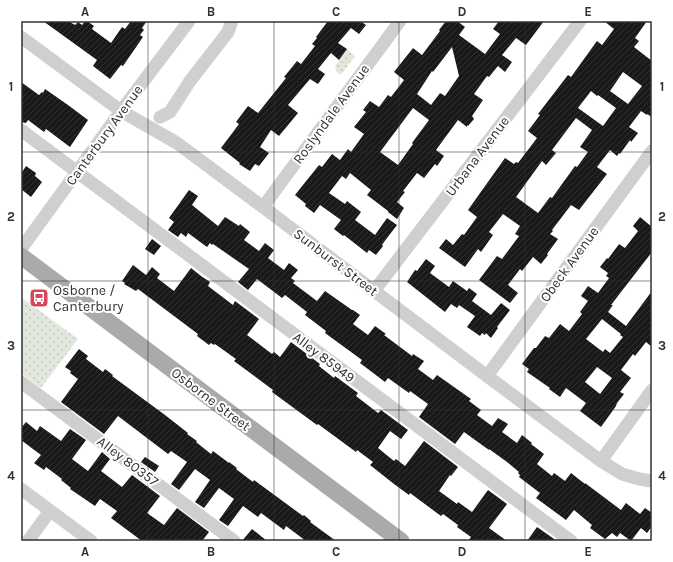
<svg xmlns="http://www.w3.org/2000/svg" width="673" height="562" font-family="Karla,sans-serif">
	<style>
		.grass { fill: url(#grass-dots) }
		.building { fill: url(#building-hatch); fill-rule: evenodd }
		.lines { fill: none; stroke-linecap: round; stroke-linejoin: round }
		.minor { stroke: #cfcfcf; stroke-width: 13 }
		.major { stroke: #aaa; stroke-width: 17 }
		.grid { fill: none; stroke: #323232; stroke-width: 1; stroke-opacity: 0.55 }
		.labels { text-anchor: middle; stroke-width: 4; stroke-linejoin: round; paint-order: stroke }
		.street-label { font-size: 14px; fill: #323232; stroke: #fff }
		.poi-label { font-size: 14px; fill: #323232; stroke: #fff; text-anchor: start }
		.neatline { fill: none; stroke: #323232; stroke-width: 1.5 }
		.grid-label { font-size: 13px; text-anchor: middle; font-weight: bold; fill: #323232 }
	</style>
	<defs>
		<pattern id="grass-dots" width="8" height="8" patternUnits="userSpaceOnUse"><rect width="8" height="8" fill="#e2e8dc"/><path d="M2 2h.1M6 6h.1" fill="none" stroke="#c2c7bd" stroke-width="1.8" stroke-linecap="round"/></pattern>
		<pattern id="building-hatch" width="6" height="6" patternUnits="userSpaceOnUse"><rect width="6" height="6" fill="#191919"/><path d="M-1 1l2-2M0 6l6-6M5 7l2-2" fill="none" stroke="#323232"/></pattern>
	</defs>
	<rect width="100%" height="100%" fill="#fff"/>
	<g class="grass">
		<path d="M347,49L355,56L343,72L340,74C336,73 336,70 335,66Z"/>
		<polygon points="21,297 78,339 41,388 21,373"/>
	</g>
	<g class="building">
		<polygon points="43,21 68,21 75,25 78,22 82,25 85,21 87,21 94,26 92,29 111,43 122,27 125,29 131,21 147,21 142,28 144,30 140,35 143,37 123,66 121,65 110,79 93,66 97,60"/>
		<polygon points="328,21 360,21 366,25 359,34 351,28 338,43 347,49 339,60 331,53 318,69 325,74 318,84 310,79 288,105 298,113 279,136 271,130 260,147 269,153 259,166 255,164 250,171 239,164 240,163 221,148 239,124 236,122 248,106 258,113 286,78 284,77 297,61 301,64 315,46 312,44 317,38 316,37"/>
		<path d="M446,21H457L465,27L459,35L485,54L500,34L493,29L499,21H544L526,45L516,38L502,55L512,62L505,72L498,66L489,77L487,76L474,94L483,100L472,116L474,119L468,126L467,125V127L458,120L436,150L444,156L437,166L435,164L424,178L417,173L403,191L405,192L397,202L404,208L397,219L388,212V211L367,195L371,190L350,173L346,179L342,176L329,193L345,204L347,201L361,212L355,220L375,235L387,218L397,225L384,242L382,245L383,246L376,255L369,250L367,253L344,235L343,236L334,229L341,220L320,205L314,213L305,206L306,204L295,195L319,165L322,167L332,154L340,160L348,149L351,152L364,134L354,127L366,112L363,110L370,101L379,107L388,95L391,97L404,80L394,72L413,48L422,55L440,31L439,30ZM452,47L459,76L445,96L440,93L431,105L417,94L432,71L433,72ZM413,108L429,120L412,143L413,144L398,165L380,152Z"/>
		<path d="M604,21H647L635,38L639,41L634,47L652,61V117L647,114V115L641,111L629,127L638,133L631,142L630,140L620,154L619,153L617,156L610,150L597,167L607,174L579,210L571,205L552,230L553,231L550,234L558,239L547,254L548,255L541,264L533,257L522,271L520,269L508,285L518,293L510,303L479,280L497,256L502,259L519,236L515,234L520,226L503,214L489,232L493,235L481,252L478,249L465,267L439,248L446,239L453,245L462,234L464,235L477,217L468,210L505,158L514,164L516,162L518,163L537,138L528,131L540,115L538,114L568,75L571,77L597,41L602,45L614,29ZM623,72L642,86L628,104L610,91ZM591,91L597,96L598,95L616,108L603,126L578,108ZM576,118L592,130L580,147L588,152L577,167L575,166L552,198L550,197L538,213L516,197L542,161L546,165L556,153L552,150Z"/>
		<polygon points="21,82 39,95 42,92 43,93 45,89 68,105 88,120 70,147 46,129 44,132 28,120 26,123 21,122"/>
		<polygon points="26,166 36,173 35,176 42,182 31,197 21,189 21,174"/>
		<polygon points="189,190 198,196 192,205 218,226 225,217 239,226 240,224 250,232 244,240 259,251 265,243 274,250 268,258 284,270 289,263 298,270 291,278 295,281 293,283 317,301 325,291 352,310 353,310 360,315 353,324 368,335 375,326 386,334 384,335 412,356 413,354 424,361 418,369 433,380 437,375 471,399 469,401 481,410 477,415 492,426 498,418 508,424 502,432 517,443 522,435 532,443 531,444 544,454 537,464 552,476 554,473 565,481 571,473 585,484 585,483 621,510 626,503 640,514 645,508 652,513 652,526 647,533 641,528 631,541 620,533 617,537 612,533 605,539 590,528 592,525 574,510 566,520 536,498 540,493 519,477 520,475 518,473 519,472 507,462 489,449 489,450 464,432 455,444 419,417 428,404 410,391 409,393 388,378 385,382 360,363 362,360 325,333 326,331 305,315 307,312 285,295 282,298 257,279 248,290 238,282 249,269 213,244 212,245 210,243 207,247 188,233 186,237 181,233 178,237 168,230 174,222 169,218"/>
		<path d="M640,217L652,227V252L611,305H613L608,312L626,326L652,291V347L646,342L635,356L633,354L621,370L631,378L620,392L624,394L617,403L616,406L601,427L580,411L586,403L566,388L560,397L549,389L550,388L527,372L529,369L522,364L534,348H536L545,336L549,338L560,324L569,331L582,314L580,312L588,301L581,296L588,286L598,293L609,278L606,276L608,273L600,267L607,258L608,259L619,244L625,248L638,231L633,226ZM602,319L621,334L620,335L623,337L610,353L605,349L603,352L586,339ZM597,367L612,378L600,394L585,382Z"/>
		<polygon points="152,239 161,246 154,255 145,249"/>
		<polygon points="426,259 435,266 430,273 449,287 453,281 467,291 469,288 477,294 472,301 491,315 501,303 510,310 497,327 498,328 491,338 486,333 485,335 482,333 480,336 467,327 475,316 459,305 457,308 451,304 445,312 407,282 415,270 417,271"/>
		<polygon points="133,265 146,275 152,267 160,274 157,278 174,291 191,268 201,276 210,282 208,286 233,305 235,301 259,319 247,335 272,354 274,352 280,357 291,342 320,364 319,366 334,378 335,376 358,393 356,396 378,413 381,410 408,430 401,439 390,431 378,448 394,461 396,459 405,466 424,441 458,467 451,476 450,475 439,491 457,504 458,502 472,512 488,490 507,504 489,528 507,541 468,541 471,537 457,527 458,525 443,514 441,516 410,493 409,495 394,484 370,465 373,462 357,450 356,452 318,424 317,425 272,392 273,390 234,361 236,359 215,344 214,345 211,343 209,345 197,336 198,334 138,289 136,291 124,284 125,283 122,281"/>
		<polygon points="79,349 88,356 86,359 103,372 105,369 113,375 112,376 165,415 188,433 187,434 197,441 196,442 211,454 213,451 229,463 229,462 237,468 236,469 253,482 254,480 303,516 304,515 311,521 310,522 336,541 306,541 286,526 284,530 261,513 258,517 243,506 228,526 219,520 234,499 219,488 204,508 195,502 210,480 195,469 179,490 171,484 187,462 171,451 168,454 118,416 104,434 61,402 78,379 70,373 71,371 65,367"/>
		<polygon points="26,422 37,431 40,426 61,441 70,429 86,440 72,459 88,471 102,452 110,459 101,471 122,487 132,475 160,496 147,513 164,525 177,508 209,532 202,541 142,541 111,518 117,511 100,499 95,506 70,489 71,488 61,480 62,479 46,467 44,470 34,463 41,455 21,440 21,428"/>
		<polygon points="145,457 159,466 155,472 141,462"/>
		<polygon points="537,527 557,541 527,541"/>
		<polygon points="252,529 267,541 242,541"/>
	</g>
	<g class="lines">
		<g class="minor">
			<polyline points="21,37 121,111 177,143 263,207 487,376 601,461 622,474 639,479 652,481"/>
			<polyline points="160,117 170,112 190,81 228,32 232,21"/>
			<polyline points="21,130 571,541"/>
			<polyline points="263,207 400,21"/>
			<polyline points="21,249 121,111 189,21"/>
			<polyline points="374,291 580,21"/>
			<polyline points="487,376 652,151"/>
			<polyline points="21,382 234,541"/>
			<polyline points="601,461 652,390"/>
			<polyline points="21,489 91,541"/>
			<polyline points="28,541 50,511"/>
		</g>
		<polyline class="major" points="21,256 401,541"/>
	</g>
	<path class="grid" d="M148,21V541M274,21V541M399,21V541M525,21V541M21,152H652M21,281H652M21,410H652"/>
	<defs>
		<symbol id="bus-square" viewBox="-11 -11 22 22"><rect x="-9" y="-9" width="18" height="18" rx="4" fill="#d44859" stroke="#fff"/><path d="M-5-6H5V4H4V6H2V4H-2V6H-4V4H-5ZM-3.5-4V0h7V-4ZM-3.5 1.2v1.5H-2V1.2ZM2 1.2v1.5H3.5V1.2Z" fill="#fff"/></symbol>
	</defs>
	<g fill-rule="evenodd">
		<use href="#bus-square" x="28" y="287" width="22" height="22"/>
	</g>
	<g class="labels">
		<g class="street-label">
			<text transform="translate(331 114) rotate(-54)" y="5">Roslyndale Avenue</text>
			<text transform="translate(104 135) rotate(-54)" y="5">Canterbury Avenue</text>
			<text transform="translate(477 156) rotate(-53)" y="5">Urbana Avenue</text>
			<text transform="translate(336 262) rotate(37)" y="5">Sunburst Street</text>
			<text transform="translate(569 264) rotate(-54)" y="5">Obeck Avenue</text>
			<text transform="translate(324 357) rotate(37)" y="5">Alley 85949</text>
			<text transform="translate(211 399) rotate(37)" y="5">Osborne Street</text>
			<text transform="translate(128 461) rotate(37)" y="5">Alley 80357</text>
		</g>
		<g class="poi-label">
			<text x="53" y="295">Osborne /<tspan x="53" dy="16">Canterbury</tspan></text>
		</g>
	</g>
	<rect width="673" height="562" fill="none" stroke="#ffffff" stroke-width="44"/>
	<rect x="22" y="22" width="629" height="518" class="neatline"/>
	<g class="grid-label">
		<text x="85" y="16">A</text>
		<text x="211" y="16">B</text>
		<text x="336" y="16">C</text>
		<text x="462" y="16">D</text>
		<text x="588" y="16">E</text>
		<text x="11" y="91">1</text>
		<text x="662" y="91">1</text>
		<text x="11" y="221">2</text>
		<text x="662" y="221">2</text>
		<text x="11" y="350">3</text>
		<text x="662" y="350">3</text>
		<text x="11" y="480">4</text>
		<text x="662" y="480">4</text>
		<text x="85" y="556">A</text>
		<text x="211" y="556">B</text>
		<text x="336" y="556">C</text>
		<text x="462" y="556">D</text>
		<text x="588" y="556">E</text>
	</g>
</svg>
